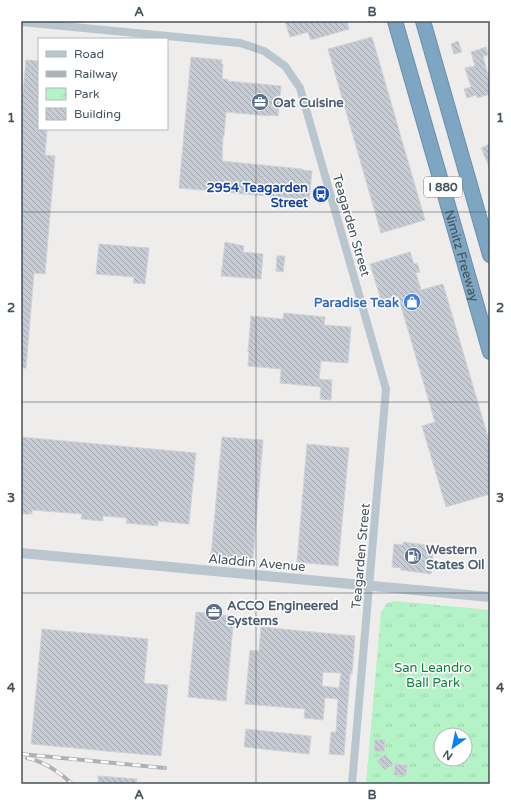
<svg xmlns="http://www.w3.org/2000/svg" width="511" height="805" font-family="'Varela Round',sans-serif">
	<style>
		.park { fill: url(#park-tufts); fill-rule: evenodd }
		.building { fill: url(#building-back-hatch); stroke: #cfd3d9; fill-rule: evenodd }
		.lines { fill: none; stroke-linecap: round; stroke-linejoin: round }
		.motorway-casing { stroke: #6990ac; stroke-width: 16 }
		.minor { stroke: #b9c6cd; stroke-width: 8 }
		.tertiary { stroke: #b9c6cd; stroke-width: 10 }
		.motorway { stroke: #7ea5c1; stroke-width: 14 }
		.rail-casing { stroke: #adb2b7; stroke-width: 4 }
		.rail { stroke: #fff; stroke-width: 2.5; stroke-dasharray: 8; stroke-linecap: butt }
		.grid { fill: none; stroke: #43525b; stroke-width: 1; stroke-opacity: 0.55 }
		.labels { text-anchor: middle; stroke-width: 3; stroke-linejoin: round; paint-order: stroke }
		.shield { fill: #fff; stroke: #7b868c; stroke-width: 1 }
		.shield-label { font-size: 12px; font-weight: bold; fill: #43525b }
		.service-label { font-size: 13px; font-weight: bold; fill: #4e5e75; stroke: #fff; text-anchor: start }
		.transit-label { font-size: 13px; font-weight: bold; fill: #164399; stroke: #fff; text-anchor: end }
		.street-label { font-size: 13px; fill: #43525b; stroke: #fff }
		.shop-label { font-size: 13px; font-weight: bold; fill: #366cbe; stroke: #fff; text-anchor: end }
		.park-label { font-size: 13px; fill: #0e823c; stroke: #fff }
		.neatline { fill: none; stroke: #43525b; stroke-width: 1.5 }
		.grid-label { font-size: 13px; text-anchor: middle; font-weight: bold; fill: #43525b }
	</style>
	<defs>
		<pattern id="park-tufts" width="24" height="20" patternUnits="userSpaceOnUse"><rect width="24" height="20" fill="#b4f3c6"/><path d="M3 7l-1-3M5 7V3M7 7l1-3M15 17l-1-3M17 17v-4M19 17l1-3" fill="none" stroke="#9cd2ac"/></pattern>
		<pattern id="building-back-hatch" width="6" height="6" patternUnits="userSpaceOnUse"><rect width="6" height="6" fill="#c7cbd3"/><path d="M-1 5l2 2M0 0l6 6M5-1l2 2" fill="none" stroke="#a3a7ae"/></pattern>
	</defs>
	<rect width="100%" height="100%" fill="#efecec"/>
	<path class="park" d="M395,601L490,610V784H366L381,612L387,603ZM441,735H465V759H441Z"/>
	<g class="building">
		<polygon points="285,21 347,21 349,29 311,40 308,32 290,37"/>
		<polygon points="372,37 425,220 381,233 328,49"/>
		<polygon points="458,41 462,52 454,54 451,44"/>
		<polygon points="486,47 488,55 483,56 490,83 490,94 477,98 476,95 467,98 464,89 471,87 465,68 475,66 471,52"/>
		<polygon points="191,57 222,60 221,64 223,64 222,79 228,79 228,81 281,86 278,116 269,115 269,116 226,112 224,136 223,136 222,161 302,169 302,170 312,171 309,200 179,188"/>
		<polygon points="26,60 39,61 39,129 47,129 45,155 55,156 45,274 34,273 26,368 21,368 21,113"/>
		<polygon points="490,144 490,169 481,148"/>
		<polygon points="225,242 244,246 243,252 263,254 261,279 221,276"/>
		<polygon points="99,244 149,248 145,284 133,283 134,277 96,274"/>
		<polygon points="410,252 414,264 417,263 420,272 416,273 421,290 443,284 490,444 490,494 446,507 422,426 435,422 398,296 381,300 370,264"/>
		<polygon points="277,256 285,256 283,272 276,271"/>
		<polygon points="284,313 325,317 324,325 351,327 348,363 321,361 319,379 332,380 331,400 320,399 321,387 280,383 281,369 248,366 249,352 248,352 251,316 283,319"/>
		<polygon points="21,437 196,453 189,524 158,521 158,526 126,523 127,518 103,516 103,521 81,519 82,514 32,510 32,514 21,514"/>
		<polygon points="222,437 263,440 253,559 211,555"/>
		<polygon points="307,444 349,448 338,566 297,562"/>
		<polygon points="403,542 434,546 431,574 401,570 401,568 392,567 394,544 403,545"/>
		<polygon points="208,610 222,611 222,615 234,616 226,701 188,697 196,612 208,613"/>
		<path d="M261,627L355,636L352,674H350L344,755L329,754L331,732H336L338,699L325,698L323,720L304,718L305,709L245,704L250,650L259,651ZM323,672L341,673L339,688L322,686Z"/>
		<polygon points="42,629 148,639 144,683 168,685 161,756 31,744"/>
		<polygon points="246,729 311,736 309,754 244,747"/>
		<polygon points="375,739 385,740 384,752 374,751"/>
		<polygon points="385,754 393,764 385,770 377,761"/>
		<polygon points="395,764 407,765 406,776 394,775"/>
		<polygon points="98,776 137,779 136,784 98,784"/>
	</g>
	<g class="lines">
		<defs>
			<g id="motorway">
				<path id="s1" d="M395,21L490,352"/>
				<polyline points="423,21 490,255"/>
			</g>
		</defs>
		<use href="#motorway" class="motorway-casing"/>
		<polyline class="minor" points="21,22 240,43 264,51 285,66 300,88 386,389 352,784"/>
		<polyline class="tertiary" points="21,553 490,597"/>
		<use href="#motorway" class="motorway"/>
		<defs>
			<g id="rail">
				<polyline points="21,754 165,768"/>
				<path d="M27,758C43,761 60,772 72,784"/>
			</g>
		</defs>
		<use href="#rail" class="rail-casing"/>
		<use href="#rail" class="rail"/>
	</g>
	<path class="grid" d="M256,21V784M21,212H490M21,402H490M21,593H490"/>
	<defs>
		<symbol id="office-disc" viewBox="-11 -11 22 22"><circle r="9.5" fill="#5c6f8a" stroke="#fff"/><path d="M-6-3h4V-5.5h4V-3h4V5H-6ZM-1-4.5V-3h2v-1.5ZM-6 0V1H6V0Z" fill="#fff"/></symbol>
		<symbol id="bus-disc" viewBox="-11 -11 22 22"><circle r="9.5" fill="#1a4fb4" stroke="#fff"/><path d="M-5-6H5V4H4V6H2V4H-2V6H-4V4H-5ZM-3.5-4V0h7V-4ZM-3.5 1.2v1.5H-2V1.2ZM2 1.2v1.5H3.5V1.2Z" fill="#fff"/></symbol>
		<symbol id="shop-disc" viewBox="-11 -11 22 22"><circle r="9.5" fill="#3f7fe0" stroke="#fff"/><path d="M-5-2.5h2.3a2.7 3.5 0 0 1 5.4 0H5L5.5 6h-11ZM-1.5-2.5h3a1.5 2.3 0 0 0-3 0Z" fill="#fff"/></symbol>
		<symbol id="fuel-disc" viewBox="-11 -11 22 22"><circle r="9.5" fill="#5c6f8a" stroke="#fff"/><path d="M-5.5-6h7V0h2V4h1.3V-2.5L3-4.5l.8-.8L6-3V5H2.5V1h-1V6h-7ZM-4.2-4.7v3.2H.2V-4.7Z" fill="#fff"/></symbol>
	</defs>
	<g fill-rule="evenodd">
		<use href="#office-disc" x="250" y="92" width="20" height="20"/>
		<use href="#bus-disc" x="311" y="184" width="20" height="20"/>
		<use href="#shop-disc" x="402" y="292" width="20" height="20"/>
		<use href="#fuel-disc" x="403" y="546" width="20" height="20"/>
		<use href="#office-disc" x="204" y="602" width="20" height="20"/>
	</g>
	<g class="labels">
		<rect class="shield" x="424" y="177" width="38" height="20" rx="3"/>
		<g class="shield-label">
			<text x="443" y="191">I 880</text>
		</g>
		<g class="service-label">
			<text x="273" y="107">Oat Cuisine</text>
			<text x="426" y="554">Western<tspan x="426" dy="15">States Oil</tspan></text>
			<text x="227" y="610">ACCO Engineered<tspan x="227" dy="15">Systems</tspan></text>
		</g>
		<g class="transit-label">
			<text x="308" y="192">2954 Teagarden<tspan x="308" dy="15">Street</tspan></text>
		</g>
		<g class="street-label">
			<text transform="translate(352 225) rotate(74)" y="5">Teagarden Street</text>
			<text dy="5" stroke="none"><textPath href="#s1" startOffset="244">Nimitz Freeway</textPath></text>
			<text transform="translate(360 556) rotate(-85)" y="5">Teagarden Street</text>
			<text transform="translate(257 562) rotate(5)" y="5">Aladdin Avenue</text>
		</g>
		<g class="shop-label">
			<text x="399" y="307">Paradise Teak</text>
		</g>
		<g class="park-label">
			<text x="433" y="672">San Leandro<tspan x="433" dy="15">Ball Park</tspan></text>
		</g>
	</g>
	<rect width="511" height="805" fill="none" stroke="#ffffff" stroke-width="44"/>
	<rect x="38" y="38" width="130" height="92" fill="#ffffff" stroke="#b4babd"/>
	<rect x="46" y="51" width="20" height="6" fill="#b9c6cd" stroke="#b4babd"/>
	<text x="74" y="58" font-size="12" fill="#43525b">Road</text>
	<rect x="46" y="71" width="20" height="6" fill="#adb2b7" stroke="#b4babd"/>
	<text x="74" y="78" font-size="12" fill="#43525b">Railway</text>
	<rect x="46" y="88" width="20" height="12" fill="url(#park-tufts)" stroke="#b4babd"/>
	<text x="74" y="98" font-size="12" fill="#43525b">Park</text>
	<rect x="46" y="108" width="20" height="12" fill="url(#building-back-hatch)" stroke="#b4babd"/>
	<text x="74" y="118" font-size="12" fill="#43525b">Building</text>
	<g transform="translate(453 747) rotate(213)"><circle r="19" fill="#ffffff" stroke="#b4babd"/>
	<path d="M0-3L7 15L0 10L-7 15Z" fill="#0783ed"/>
	<text y="-6" font-size="11" font-weight="bold" text-anchor="middle" fill="#43525b">N</text>
	</g>
	<rect x="22" y="22" width="467" height="761" class="neatline"/>
	<g class="grid-label">
		<text x="139" y="16">A</text>
		<text x="372" y="16">B</text>
		<text x="11" y="122">1</text>
		<text x="500" y="122">1</text>
		<text x="11" y="312">2</text>
		<text x="500" y="312">2</text>
		<text x="11" y="502">3</text>
		<text x="500" y="502">3</text>
		<text x="11" y="692">4</text>
		<text x="500" y="692">4</text>
		<text x="139" y="799">A</text>
		<text x="372" y="799">B</text>
	</g>
</svg>
